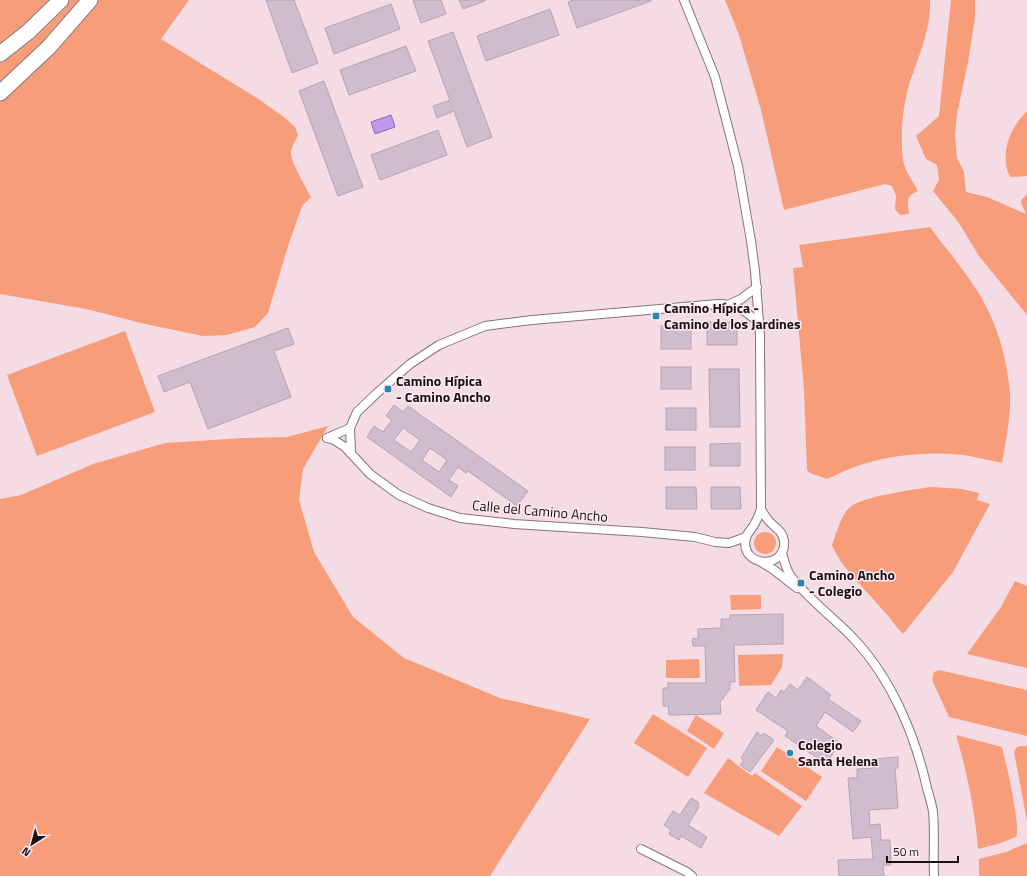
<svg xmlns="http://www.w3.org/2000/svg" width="1027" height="876" font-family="'Titillium Web',sans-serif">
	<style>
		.green { fill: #f89d7a }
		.water { fill: #be98ef; stroke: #8c6fad }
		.building { fill: #cfbdce; stroke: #b6a4b5; fill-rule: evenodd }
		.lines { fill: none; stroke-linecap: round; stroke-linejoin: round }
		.street-casing { stroke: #89727b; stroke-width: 10 }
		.highway-casing { stroke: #89727b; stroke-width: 17 }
		.street { stroke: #fff; stroke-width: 8 }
		.highway { stroke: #fff; stroke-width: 15 }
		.poi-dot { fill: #248ab3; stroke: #fee9f1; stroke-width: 1.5 }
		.labels { text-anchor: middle; stroke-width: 3; stroke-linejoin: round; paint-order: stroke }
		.poi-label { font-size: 14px; font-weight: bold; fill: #181013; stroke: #fee9f1; text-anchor: start }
		.street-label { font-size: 14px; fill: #181013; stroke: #fee9f1 }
	</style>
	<rect width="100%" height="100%" fill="#f5dbe4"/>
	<g class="green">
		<path d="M0,0H189L161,39L257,98L284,117L295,127L298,135C296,140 291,147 291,153C291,163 306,187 311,197L302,206L288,246L268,313L255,327L227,335L203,336L145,324L86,309L0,294Z"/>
		<path d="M725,0H930C931,31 918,57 909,85C904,103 901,124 902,143C902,150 902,157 904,164C907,174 913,182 918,191C905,196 908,202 909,214L900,215L895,209L896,196L892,186L885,184L784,210L761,110L739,35Z"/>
		<polygon points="951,0 975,0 975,18 968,62 957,114 955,135 957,158 964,172 966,192 987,197 1026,214 1021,203 1022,199 1027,194 1027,315 979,256 959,223 933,191 939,180 937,165 926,159 916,136 939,116"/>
		<path d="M1027,111V176L1011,177C1007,173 1007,169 1006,163C1004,143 1013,125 1027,111Z"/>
		<path d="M930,227C945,248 962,267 976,289C996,319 1007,357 1010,393C1011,416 1006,440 1002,463C989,460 976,457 963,455C926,451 887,455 852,468C843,471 835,476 827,479L810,473L807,470L804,389L793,268L803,267L799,245Z"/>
		<polygon points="125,331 155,412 37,456 7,375"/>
		<polygon points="328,426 303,469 299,500 314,552 353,617 404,658 500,698 590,719 490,876 0,876 0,499 21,495 93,464 165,443 244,438 287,437"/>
		<path d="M931,487L962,489L979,493L977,500L990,504L953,572L903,634C895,626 889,616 881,608C867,591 839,565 832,545C836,535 841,515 849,508C862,496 912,490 931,487Z"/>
		<circle cx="765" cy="543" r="11"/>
		<polygon points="1015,581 1027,586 1027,668 967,654 1001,607"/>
		<polygon points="730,595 761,595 761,609 731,610"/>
		<polygon points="783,654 782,667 771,685 739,686 738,655"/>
		<polygon points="699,659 700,678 666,678 666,660"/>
		<polygon points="939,670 1027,690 1027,736 949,717 932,680 934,672"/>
		<polygon points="653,714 707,748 688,777 634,743"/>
		<polygon points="696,715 724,733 714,749 687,731"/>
		<path d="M956,735L1002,747C1006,763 1021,825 1016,837L998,844L978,849C975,810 967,773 956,735Z"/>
		<polygon points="1020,746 1027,746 1027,821 1014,752 1016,748"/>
		<polygon points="777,747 822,777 806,801 761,771"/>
		<polygon points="728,758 752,776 755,773 802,806 779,836 704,793"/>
		<polygon points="1027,843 1027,876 979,876 979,859 1006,852"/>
	</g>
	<polygon class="water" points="391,115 395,127 375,134 371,122"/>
	<g class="building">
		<polygon points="266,0 294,0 318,63 292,73"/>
		<polygon points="413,0 441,0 446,14 421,23"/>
		<polygon points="459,0 485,0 485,1 463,9"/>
		<polygon points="574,0 651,0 651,1 577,28 568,2"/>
		<polygon points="391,4 400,29 334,54 325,28"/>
		<polygon points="550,9 559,35 486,61 477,36"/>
		<polygon points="453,32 492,137 467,147 454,111 437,118 433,106 450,100 428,41"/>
		<polygon points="406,46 416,71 349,95 340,70"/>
		<polygon points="324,81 363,187 338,196 299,91"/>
		<polygon points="438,130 447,155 380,180 371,155"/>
		<rect x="707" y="322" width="30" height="23"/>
		<rect x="661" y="326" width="30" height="23"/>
		<polygon points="288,328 294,344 274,351 291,397 208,429 190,382 164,392 158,376"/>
		<rect x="661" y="367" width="30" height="22"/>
		<polygon points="709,369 739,369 740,427 710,427"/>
		<path d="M394,405L403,412L408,406L528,491L517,506L468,471L466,473L458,467L449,480L458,486L451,497L367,437L374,426L383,432L392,420L386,416ZM403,428L420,440L411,452L394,440ZM430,448L447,460L439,472L422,460Z"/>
		<rect x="666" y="408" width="30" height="22"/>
		<polygon points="740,443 740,466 710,466 710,444"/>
		<rect x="665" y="447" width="30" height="23"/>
		<polygon points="666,487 696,487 697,509 666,509"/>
		<polygon points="711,487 740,487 741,509 711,509"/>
		<polygon points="783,614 783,644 734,645 735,682 730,682 730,689 720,702 721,714 669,715 668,706 663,706 663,688 668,688 668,683 706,683 705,646 693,646 692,639 698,638 698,629 721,628 721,619 730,619 730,615"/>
		<polygon points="807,677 831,695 828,699 861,721 853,732 825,712 816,726 840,743 826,764 785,736 788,731 756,710 768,692 776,698 781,690 784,692 790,684 798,690"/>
		<polygon points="757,732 762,736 764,733 774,740 750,772 740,765 744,760 741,758"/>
		<polygon points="898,757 898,768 895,768 898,808 869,810 870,825 880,824 881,840 890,840 891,865 883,865 884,876 839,876 838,860 873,859 871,837 853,839 848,778 857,778 857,769 874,768 873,759"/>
		<polygon points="691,798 698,802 699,807 688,825 707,837 701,848 681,836 679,840 669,834 671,830 664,825 673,811 680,815"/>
	</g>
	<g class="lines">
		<defs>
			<g id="street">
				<path d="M684,0L715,77L738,166L751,241L755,271L760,335L761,509C759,515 757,520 754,525C751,530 747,533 746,538C739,568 787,570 784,541C783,532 777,529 772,524C767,520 764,514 761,509"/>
				<polyline points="730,304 741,299 757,287"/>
				<polyline points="327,438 334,440 345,447 370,474 399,495 428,508 460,518 514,524 642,532 695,537 715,542 729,543 746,537"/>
				<polyline points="327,438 350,428"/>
				<path d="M351,453L350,428L357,412L377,393L410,364L439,345L485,326L532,320L718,304C736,304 746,311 759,323"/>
				<path d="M782,553C784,560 786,569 790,575C806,598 836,619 855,640C892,680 915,735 927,788C929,796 932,804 933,812C935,833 933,855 934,876"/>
				<polyline points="761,562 774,570 797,588"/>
				<polyline points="641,849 687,872 692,876"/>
			</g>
			<g id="highway">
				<polyline points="0,54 28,32 61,0"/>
				<polyline points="0,93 49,47 90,0"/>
			</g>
		</defs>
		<use href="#street" class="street-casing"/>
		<use href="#highway" class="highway-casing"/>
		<use href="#street" class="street"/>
		<use href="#highway" class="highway"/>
	</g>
	<g class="poi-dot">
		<rect x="652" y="312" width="8" height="8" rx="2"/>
		<rect x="384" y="385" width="8" height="8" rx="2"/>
		<rect x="797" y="579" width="8" height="8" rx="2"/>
		<circle cx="790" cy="753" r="4"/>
	</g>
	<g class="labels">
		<g class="poi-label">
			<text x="664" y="313">Camino Hípica -<tspan x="664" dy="16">Camino de los Jardines</tspan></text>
			<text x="396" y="386">Camino Hípica<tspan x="396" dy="16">- Camino Ancho</tspan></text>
			<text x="809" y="580">Camino Ancho<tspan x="809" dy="16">- Colegio</tspan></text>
			<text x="798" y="750">Colegio<tspan x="798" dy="16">Santa Helena</tspan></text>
		</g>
		<g class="street-label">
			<text transform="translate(540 511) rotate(5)" y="5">Calle del Camino Ancho</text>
		</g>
	</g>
	<g transform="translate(32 844) rotate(216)" stroke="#fee9f1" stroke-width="3" paint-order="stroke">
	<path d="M0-3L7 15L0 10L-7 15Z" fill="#181013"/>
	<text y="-6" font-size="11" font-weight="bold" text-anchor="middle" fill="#181013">N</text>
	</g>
	<path d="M887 856v6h71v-6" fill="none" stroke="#181013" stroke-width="2"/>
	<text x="893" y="856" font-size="12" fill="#181013" stroke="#fee9f1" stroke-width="3" paint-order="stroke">50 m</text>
</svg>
